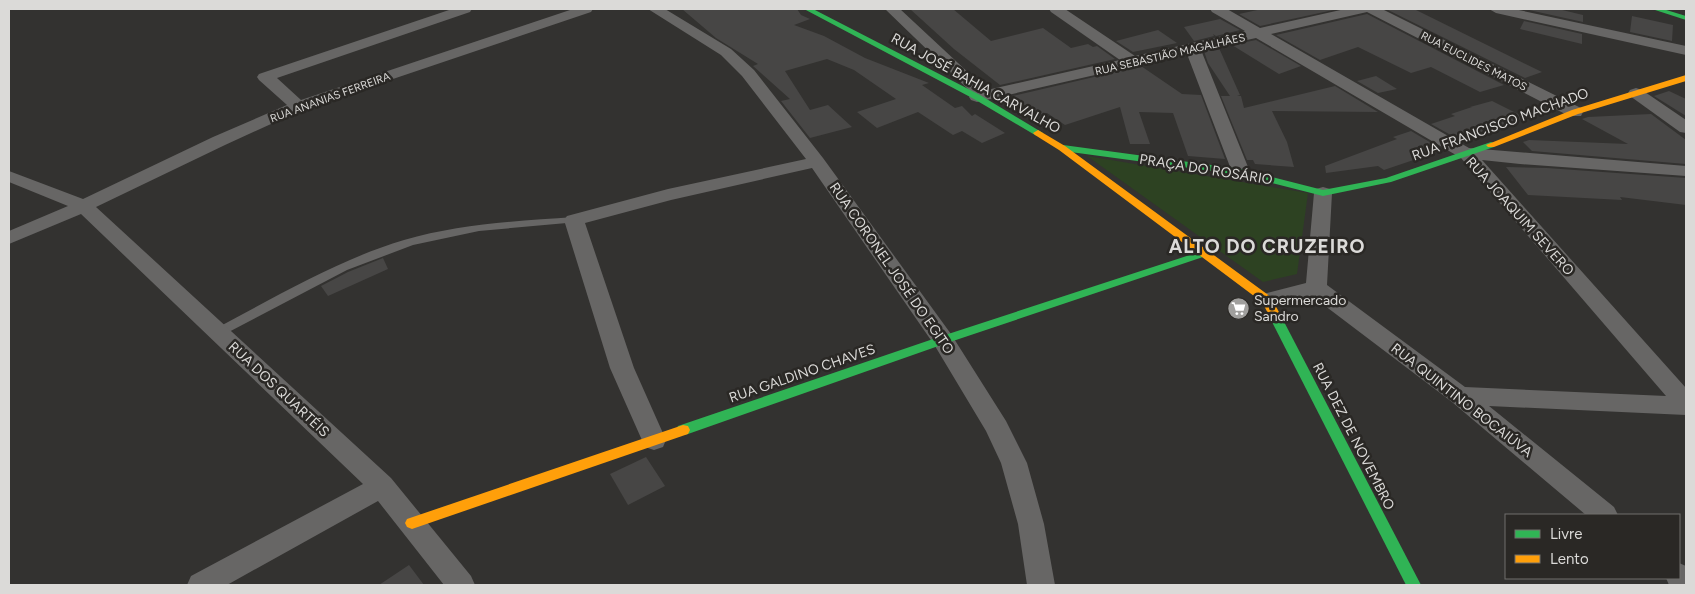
<svg xmlns="http://www.w3.org/2000/svg" width="1695" height="594" font-family="Figtree,sans-serif">
	<style>
		.green { fill: #2d4222 }
		.building { fill: #474645 }
		.lines { fill: none; stroke-linecap: round; stroke-linejoin: round }
		.lane { fill: #676665; fill-rule: evenodd }
		.street { fill: #676665; fill-rule: evenodd }
		.fast { fill: #30b455; fill-rule: evenodd }
		.slow { fill: #ff9f0a; fill-rule: evenodd }
		.labels { text-anchor: middle; stroke-width: 5; stroke-linejoin: round; paint-order: stroke }
		.far-street-label { font-size: 11px; fill: #dbdad8; stroke: #2a2825 }
		.street-label { font-size: 14px; fill: #dbdad8; stroke: #2a2825 }
		.poi-label { font-size: 14px; fill: #dbdad8; stroke: #2a2825; text-anchor: start }
		.district-label { font-size: 19px; font-weight: bold; letter-spacing: 1px; fill: #dbdad8; stroke: #2a2825 }
	</style>
	<rect width="100%" height="100%" fill="#333230"/>
	<polygon class="green" points="1087,156 1308,193 1297,274 1263,282"/>
	<g class="building">
		<polygon points="682,9 797,9 801,15 810,19 794,25 824,36 865,58 929,83 922,85 955,108 962,106 972,116 975,114 1005,133 982,143 962,131 953,135 918,112 877,128 857,112 896,99 854,70 827,59 785,71 810,110 828,105 852,127 810,138 781,101 790,99 753,66 758,64 716,38"/>
		<polygon points="910,9 953,9 991,41 1043,28 1071,48 1088,44 1093,47 1097,46 1115,59 1000,85 954,49"/>
		<polygon points="1262,9 1338,9 1260,26 1239,14"/>
		<polygon points="1386,9 1414,9 1542,72 1525,78"/>
		<polygon points="1529,9 1558,9 1583,15 1583,22 1529,10"/>
		<polygon points="1367,14 1504,85 1480,92 1431,67 1411,73 1358,47 1320,60 1276,35"/>
		<polygon points="1632,16 1673,25 1672,41 1630,32"/>
		<polygon points="1220,19 1240,30 1216,36 1213,34 1214,36 1194,41 1184,27"/>
		<polygon points="1524,21 1582,34 1582,44 1520,29"/>
		<polygon points="1158,30 1177,43 1133,52 1116,41"/>
		<polygon points="1256,40 1301,66 1279,74 1232,45"/>
		<polygon points="1219,48 1240,95 1237,96 1241,96 1244,108 1335,86 1378,112 1272,111 1287,142 1294,167 1255,164 1253,160 1247,160 1221,96 1230,96 1208,63 1204,51"/>
		<polygon points="1141,66 1182,94 1201,95 1225,159 1188,156 1173,113 1139,112 1150,144 1130,144 1120,107 1065,125 1047,113 1038,115 1013,96"/>
		<polygon points="1376,76 1397,89 1378,93 1357,81"/>
		<polygon points="1669,91 1686,99 1686,116 1654,96"/>
		<polygon points="1492,101 1526,118 1458,139 1431,124 1455,116 1451,114 1472,107 1470,107"/>
		<polygon points="1651,114 1686,140 1686,164 1532,151 1523,142 1529,140 1628,144 1582,119 1588,117"/>
		<polygon points="1411,131 1443,150 1384,170 1378,166 1326,173 1325,166 1397,139 1393,137"/>
		<polygon points="1506,167 1547,168 1686,178 1686,205 1620,197 1622,200 1528,195"/>
		<polygon points="383,258 388,269 328,296 321,286 348,272"/>
		<polygon points="646,457 665,486 628,505 610,474"/>
		<polygon points="409,565 424,585 379,585"/>
	</g>
	<g class="lines">
		<path class="lane" d="M574,217L579,220L578,222L479,231L413,245L347,270L223,335H215L213,332L215,329C276,297 337,260 404,240C459,224 517,221 574,217Z"/>
		<g class="street">
			<polygon points="452,9 472,9 470,12 277,78 301,100 573,9 593,9 591,12 304,109 225,145 96,207 391,478 471,576 475,585 444,585 378,501 227,585 187,585 191,576 363,484 81,214 9,244 9,231 68,206 9,182 9,171 83,199 213,137 287,105 259,80 257,77 259,74"/>
			<polygon points="648,9 665,9 731,49 754,70 823,158 951,334 1006,421 1027,463 1044,524 1055,585 1027,585 1018,524 1001,463 986,431 935,346 812,168 671,200 585,223 634,368 666,440 663,447 654,450 645,447 610,368 564,220 567,216 668,189 806,159 742,76 721,55"/>
			<polygon points="885,9 900,9 987,90 1120,60 1051,12 1049,9 1065,9 1135,56 1245,31 1212,12 1210,9 1227,9 1260,28 1345,9 1382,9 1581,108 1583,112 1581,116 1569,116 1367,12 1271,34 1469,148 1686,166 1686,176 1520,164 1482,160 1686,388 1686,415 1489,406 1614,507 1618,515 1586,515 1452,402 1312,296 1267,307 1259,305 1256,300 1259,295 1306,283 1314,193 1316,189 1323,187 1330,189 1332,193 1327,285 1465,387 1666,396 1461,158 1256,38 1201,50 1250,172 1247,176 1241,177 1235,176 1232,172 1187,54 977,102 971,100 969,97 972,93"/>
			<polygon points="1489,9 1514,9 1686,46 1686,55 1496,13"/>
			<polygon points="1636,88 1642,90 1686,120 1686,133 1680,132 1630,96 1628,93 1630,90"/>
			<polygon points="1679,563 1686,566 1686,585 1669,585 1666,578 1679,578"/>
		</g>
		<g class="fast">
			<polygon points="804,9 813,9 980,95 1043,133 1038,136 1035,135 974,99"/>
			<polygon points="1652,9 1663,9 1686,16 1686,20"/>
			<polygon points="1491,142 1494,143 1494,147 1391,182 1323,196 1241,175 1063,151 1058,148 1063,145 1241,169 1323,190 1386,178"/>
			<polygon points="1202,251 1207,254 1206,256 947,343 688,434 683,435 678,434 676,430 678,426 939,337"/>
			<polygon points="1275,312 1281,316 1421,585 1406,585 1269,316"/>
		</g>
		<g class="slow">
			<polygon points="1686,75 1686,81 1578,114 1494,147 1488,147 1486,145 1572,110"/>
			<polygon points="1038,130 1065,146 1271,297 1281,316 1279,319 1271,319 1262,302 1059,150 1035,135 1033,133"/>
			<polygon points="683,425 688,426 690,430 688,434 412,529 407,527 405,523 407,519"/>
		</g>
	</g>
	<defs>
		<symbol id="supermarket-disc" viewBox="-11 -11 22 22"><circle r="9.5" fill="#a09f9d" stroke="#2a2825"/><path d="M-6-5.5h2.5l.6 2H6L4.5 2H-2.5L-4.4-4H-6ZM-1.5 3.2a1.3 1.3 0 1 0 .1 0ZM3 3.2a1.3 1.3 0 1 0 .1 0Z" fill="#fff"/></symbol>
	</defs>
	<g fill-rule="evenodd">
		<use href="#supermarket-disc" x="1226" y="296" width="25" height="25"/>
	</g>
	<g class="labels">
		<g class="far-street-label">
			<text transform="translate(1170 54) rotate(-13)" y="4">RUA SEBASTIÃO MAGALHÂES</text>
			<text transform="translate(1474 61) rotate(27)" y="4">RUA EUCLIDES MATOS</text>
			<text transform="translate(330 97) rotate(-20)" y="4">RUA ANANIAS FERREIRA</text>
		</g>
		<g class="street-label">
			<text transform="translate(976 83) rotate(29)" y="5">RUA JOSÉ BAHIA CARVALHO</text>
			<text transform="translate(1500 124) rotate(-20)" y="5">RUA FRANCISCO MACHADO</text>
			<text transform="translate(1206 169) rotate(9)" y="5">PRAÇA DO ROSÁRIO</text>
			<text transform="translate(1520 216) rotate(48)" y="5">RUA JOAQUIM SEVERO</text>
			<text transform="translate(892 268) rotate(55)" y="5">RUA CORONEL JOSÉ DO EGITO</text>
			<text transform="translate(802 373) rotate(-19)" y="5">RUA GALDINO CHAVES</text>
			<text transform="translate(279 389) rotate(43)" y="5">RUA DOS QUARTÉIS</text>
			<text transform="translate(1462 400) rotate(38)" y="5">RUA QUINTINO BOCAIÚVA</text>
			<text transform="translate(1354 436) rotate(63)" y="5">RUA DEZ DE NOVEMBRO</text>
		</g>
		<g class="poi-label">
			<text x="1254" y="305">Supermercado<tspan x="1254" dy="16">Sandro</tspan></text>
		</g>
		<g class="district-label">
			<text x="1267" y="253">ALTO DO CRUZEIRO</text>
		</g>
	</g>
	<rect width="1695" height="594" fill="none" stroke="#dbdad8" stroke-width="20"/>
	<rect x="1505" y="514" width="175" height="65" fill="#2a2825" stroke="#716f6d"/>
	<rect x="1515" y="530" width="25" height="8" fill="#30b455" stroke="#716f6d"/>
	<text x="1550" y="539" font-size="15" fill="#dbdad8">Livre</text>
	<rect x="1515" y="555" width="25" height="8" fill="#ff9f0a" stroke="#716f6d"/>
	<text x="1550" y="564" font-size="15" fill="#dbdad8">Lento</text>
</svg>
